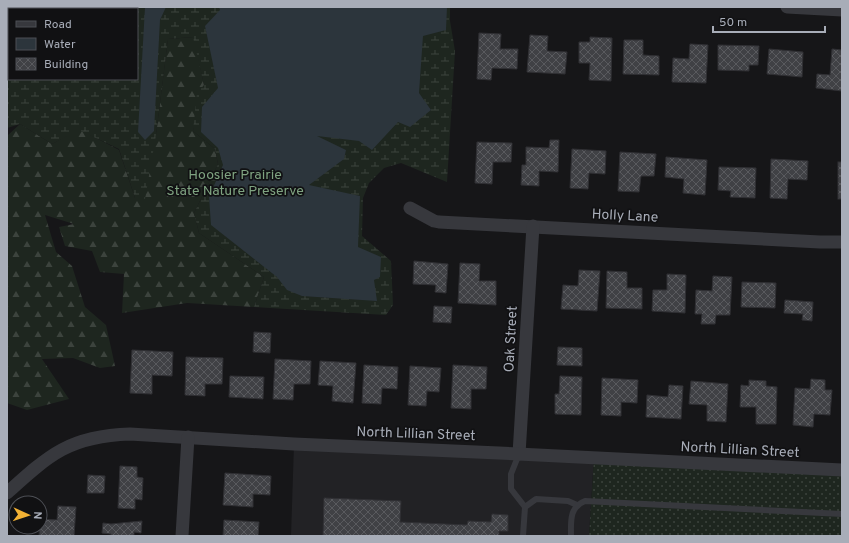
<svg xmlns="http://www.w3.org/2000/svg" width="849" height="543" font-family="Overpass,sans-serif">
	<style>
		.built { fill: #222225 }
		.grass { fill: url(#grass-dots) }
		.forest { fill: url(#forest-firs) }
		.wetland { fill: url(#wetland-marsh); fill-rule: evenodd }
		.water { fill: #2c353c }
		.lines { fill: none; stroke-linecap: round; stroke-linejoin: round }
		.stream { stroke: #2c353c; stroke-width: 4.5 }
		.building { fill: url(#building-cross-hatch); stroke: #303034 }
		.service { stroke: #37383d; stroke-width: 6 }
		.minor { stroke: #37383d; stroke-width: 13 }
		.labels { text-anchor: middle; stroke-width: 3.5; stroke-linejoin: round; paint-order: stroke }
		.park-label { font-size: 14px; fill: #7fa381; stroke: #111113 }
		.street-label { font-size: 14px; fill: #a8adb8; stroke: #111113 }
	</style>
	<defs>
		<pattern id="grass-dots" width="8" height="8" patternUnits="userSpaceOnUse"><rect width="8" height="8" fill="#1e261f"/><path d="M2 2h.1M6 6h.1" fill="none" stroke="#3c433d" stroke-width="1.8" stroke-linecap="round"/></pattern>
		<pattern id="forest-firs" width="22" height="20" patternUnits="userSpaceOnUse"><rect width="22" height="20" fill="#1e261f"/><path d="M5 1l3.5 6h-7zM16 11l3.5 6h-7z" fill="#3c433d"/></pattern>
		<pattern id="wetland-marsh" width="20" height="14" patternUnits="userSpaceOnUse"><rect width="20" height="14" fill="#1e261f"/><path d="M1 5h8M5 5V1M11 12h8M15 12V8" fill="none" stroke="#3c433d"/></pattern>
		<pattern id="building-cross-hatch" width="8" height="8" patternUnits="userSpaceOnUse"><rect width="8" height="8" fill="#404145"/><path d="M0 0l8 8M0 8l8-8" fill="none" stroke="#595a5e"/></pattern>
	</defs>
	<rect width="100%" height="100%" fill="#161618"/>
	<polygon class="built" points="294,444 594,457 589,536 291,536"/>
	<polygon class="grass" points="594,457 842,470 842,536 589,536"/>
	<polygon class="forest" points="194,37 204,85 193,131 215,149 218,164 194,213 199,233 264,277 254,307 187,303 122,313 124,274 100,272 92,251 65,246 59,227 74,224 45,215 56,252 72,266 85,307 106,325 115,366 100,368 73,358 42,359 69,399 27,410 7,403 7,136 20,124 52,144 79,129 119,150 135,198 156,135 168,39"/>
	<path class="wetland" d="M7,7H450V21L455,51L447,182L401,163L384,168L369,183L363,198L362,236L391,261L393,305L386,315L254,307L264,277L199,233L194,213L218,164L215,149L193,131L197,93L204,85L193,37L168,39L156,135L145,199L135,198L119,149L79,130L52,144L20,124L7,128ZM9,9H137V79H9Z"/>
	<g class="water">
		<polygon points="145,7 166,7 160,20 154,131 145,140 138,132"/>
		<polygon points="219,7 447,7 446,30 423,36 419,93 431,110 410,127 398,122 372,150 359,141 317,136 346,150 344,159 309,185 360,196 358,247 381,257 380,277 374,280 377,301 302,296 287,290 277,277 211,225 209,197 223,165 218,148 201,132 202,107 218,88 205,26 220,10"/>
	</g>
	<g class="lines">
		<polyline class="stream" points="66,9 66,7"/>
	</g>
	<g class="building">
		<polygon points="479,33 501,34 500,49 518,49 517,69 492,68 491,80 477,79"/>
		<polygon points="530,35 548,36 547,51 567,52 565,74 527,72"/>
		<polygon points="590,37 612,38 611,81 589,80 590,63 579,63 579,42 590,42"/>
		<polygon points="624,40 643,40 643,55 659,56 659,75 623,74"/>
		<polygon points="690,44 708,45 706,83 672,82 673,58 689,59"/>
		<polygon points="718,45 759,46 758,65 749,65 749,71 718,70"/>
		<polygon points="769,49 803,52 802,77 767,74"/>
		<polygon points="832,49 842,50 842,91 816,88 817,74 830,75"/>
		<polygon points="550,140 559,140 558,172 539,171 539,186 521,185 522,165 526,165 526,147 549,148"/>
		<polygon points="477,142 512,143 511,162 493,162 492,184 475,183"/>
		<polygon points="572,149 606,151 605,174 589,173 588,189 570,188"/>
		<polygon points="620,152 656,154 654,176 641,176 639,192 618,191"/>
		<polygon points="666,157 707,160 705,195 683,193 684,179 665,177"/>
		<polygon points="771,159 808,161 807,180 788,179 787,199 770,198"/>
		<rect x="838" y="162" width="4" height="37"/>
		<polygon points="719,167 756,168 755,198 730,197 731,191 718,190"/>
		<polygon points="414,261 448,264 446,293 435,292 436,285 413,284"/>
		<polygon points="460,263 480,264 479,281 496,281 496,305 458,303"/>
		<polygon points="579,270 600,271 597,311 561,309 563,285 578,286"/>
		<polygon points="607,271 627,272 627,288 642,288 642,309 606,308"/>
		<polygon points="667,274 686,275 685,313 652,311 653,290 667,290"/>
		<polygon points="713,276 732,277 730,315 716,315 715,324 701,324 702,314 695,314 696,290 712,291"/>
		<polygon points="742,282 776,283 775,308 741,307"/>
		<polygon points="785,300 813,302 812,321 802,320 803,314 784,313"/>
		<polygon points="434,306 452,307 451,323 433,322"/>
		<polygon points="254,332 271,333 270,353 253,352"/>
		<polygon points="558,347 582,348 582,366 557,365"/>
		<polygon points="132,350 173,352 172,376 152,375 152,394 130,393"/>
		<polygon points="186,357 223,358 222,384 205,384 205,396 185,395"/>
		<polygon points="275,359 311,361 310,384 294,384 293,400 273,399"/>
		<polygon points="320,361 356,363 353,403 332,401 333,386 318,385"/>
		<polygon points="364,365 398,367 397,389 382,388 381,404 362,403"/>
		<polygon points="453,365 487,367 486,389 471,389 471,409 451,408"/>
		<polygon points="410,366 441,368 439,392 427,391 426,406 408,405"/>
		<polygon points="230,376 264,377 263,399 229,397"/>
		<polygon points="560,376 582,377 581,415 555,414 555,394 559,394"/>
		<polygon points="602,378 638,380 637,403 621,402 621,416 601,415"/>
		<polygon points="811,379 825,380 825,390 832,390 830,415 814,414 813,427 793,425 795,388 810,389"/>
		<polygon points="749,380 766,381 766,386 777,387 776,424 756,424 756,407 740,407 741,385 749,386"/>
		<polygon points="691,381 728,384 726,422 707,421 707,405 689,404"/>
		<polygon points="669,385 683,386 681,419 646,417 647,395 668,397"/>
		<polygon points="120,466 137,467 137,477 143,478 142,500 135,499 135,509 118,508"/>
		<polygon points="225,473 271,476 270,495 253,494 253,507 223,505"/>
		<polygon points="88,475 105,476 104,493 87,493"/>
		<polygon points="324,498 401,501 400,522 467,525 468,521 491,522 492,514 508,515 508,531 499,531 499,536 323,536"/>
		<polygon points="58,506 76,507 74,536 39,536 40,519 57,520"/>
		<polygon points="224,520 259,522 258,536 223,536"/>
		<polygon points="142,521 141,533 134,532 134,536 111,536 111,534 102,533 103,523 111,524"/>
	</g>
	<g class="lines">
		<g class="service">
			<polyline points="519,454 511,474 511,489 525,507 523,536"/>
			<polyline points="525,507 536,499 568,501 577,505"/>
			<path d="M571,536C571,522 569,507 585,501L842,514"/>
		</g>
		<g class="minor">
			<polyline points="787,7 842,10"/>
			<polyline points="410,208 434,221 439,222 820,242 842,242"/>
			<polyline points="519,454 533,226"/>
			<path d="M7,493C50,454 70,436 130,434L294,444L499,453L842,470"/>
			<polyline points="182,536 188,437"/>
		</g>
	</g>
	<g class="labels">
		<g class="park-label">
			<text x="235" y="179">Hoosier Prairie<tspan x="235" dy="16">State Nature Preserve</tspan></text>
		</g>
		<g class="street-label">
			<text transform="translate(625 215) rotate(3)" y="5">Holly Lane</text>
			<text transform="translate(510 339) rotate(-87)" y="5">Oak Street</text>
			<text transform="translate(416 433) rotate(2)" y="5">North Lillian Street</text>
			<text transform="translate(740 449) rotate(3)" y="5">North Lillian Street</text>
		</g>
	</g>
	<rect width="849" height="543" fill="none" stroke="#a8adb8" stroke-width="16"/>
	<rect x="8" y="8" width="130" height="72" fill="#111113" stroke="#4d4f55"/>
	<rect x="16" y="21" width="20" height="6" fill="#37383d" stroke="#4d4f55"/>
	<text x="44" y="28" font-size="12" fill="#a8adb8">Road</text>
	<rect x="16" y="38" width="20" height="12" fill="#2c353c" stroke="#4d4f55"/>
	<text x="44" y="48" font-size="12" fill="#a8adb8">Water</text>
	<rect x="16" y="58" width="20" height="12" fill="url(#building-cross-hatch)" stroke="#4d4f55"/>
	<text x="44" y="68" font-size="12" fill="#a8adb8">Building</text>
	<g transform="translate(28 515) rotate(93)"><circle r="19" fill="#111113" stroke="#4d4f55"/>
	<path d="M0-3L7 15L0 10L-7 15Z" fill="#f2b134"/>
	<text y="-6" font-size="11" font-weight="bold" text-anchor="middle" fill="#a8adb8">N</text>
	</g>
	<path d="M713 26v6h112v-6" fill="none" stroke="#a8adb8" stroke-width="2"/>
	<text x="719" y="26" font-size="12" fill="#a8adb8" stroke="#111113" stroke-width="3" paint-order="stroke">50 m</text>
</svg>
